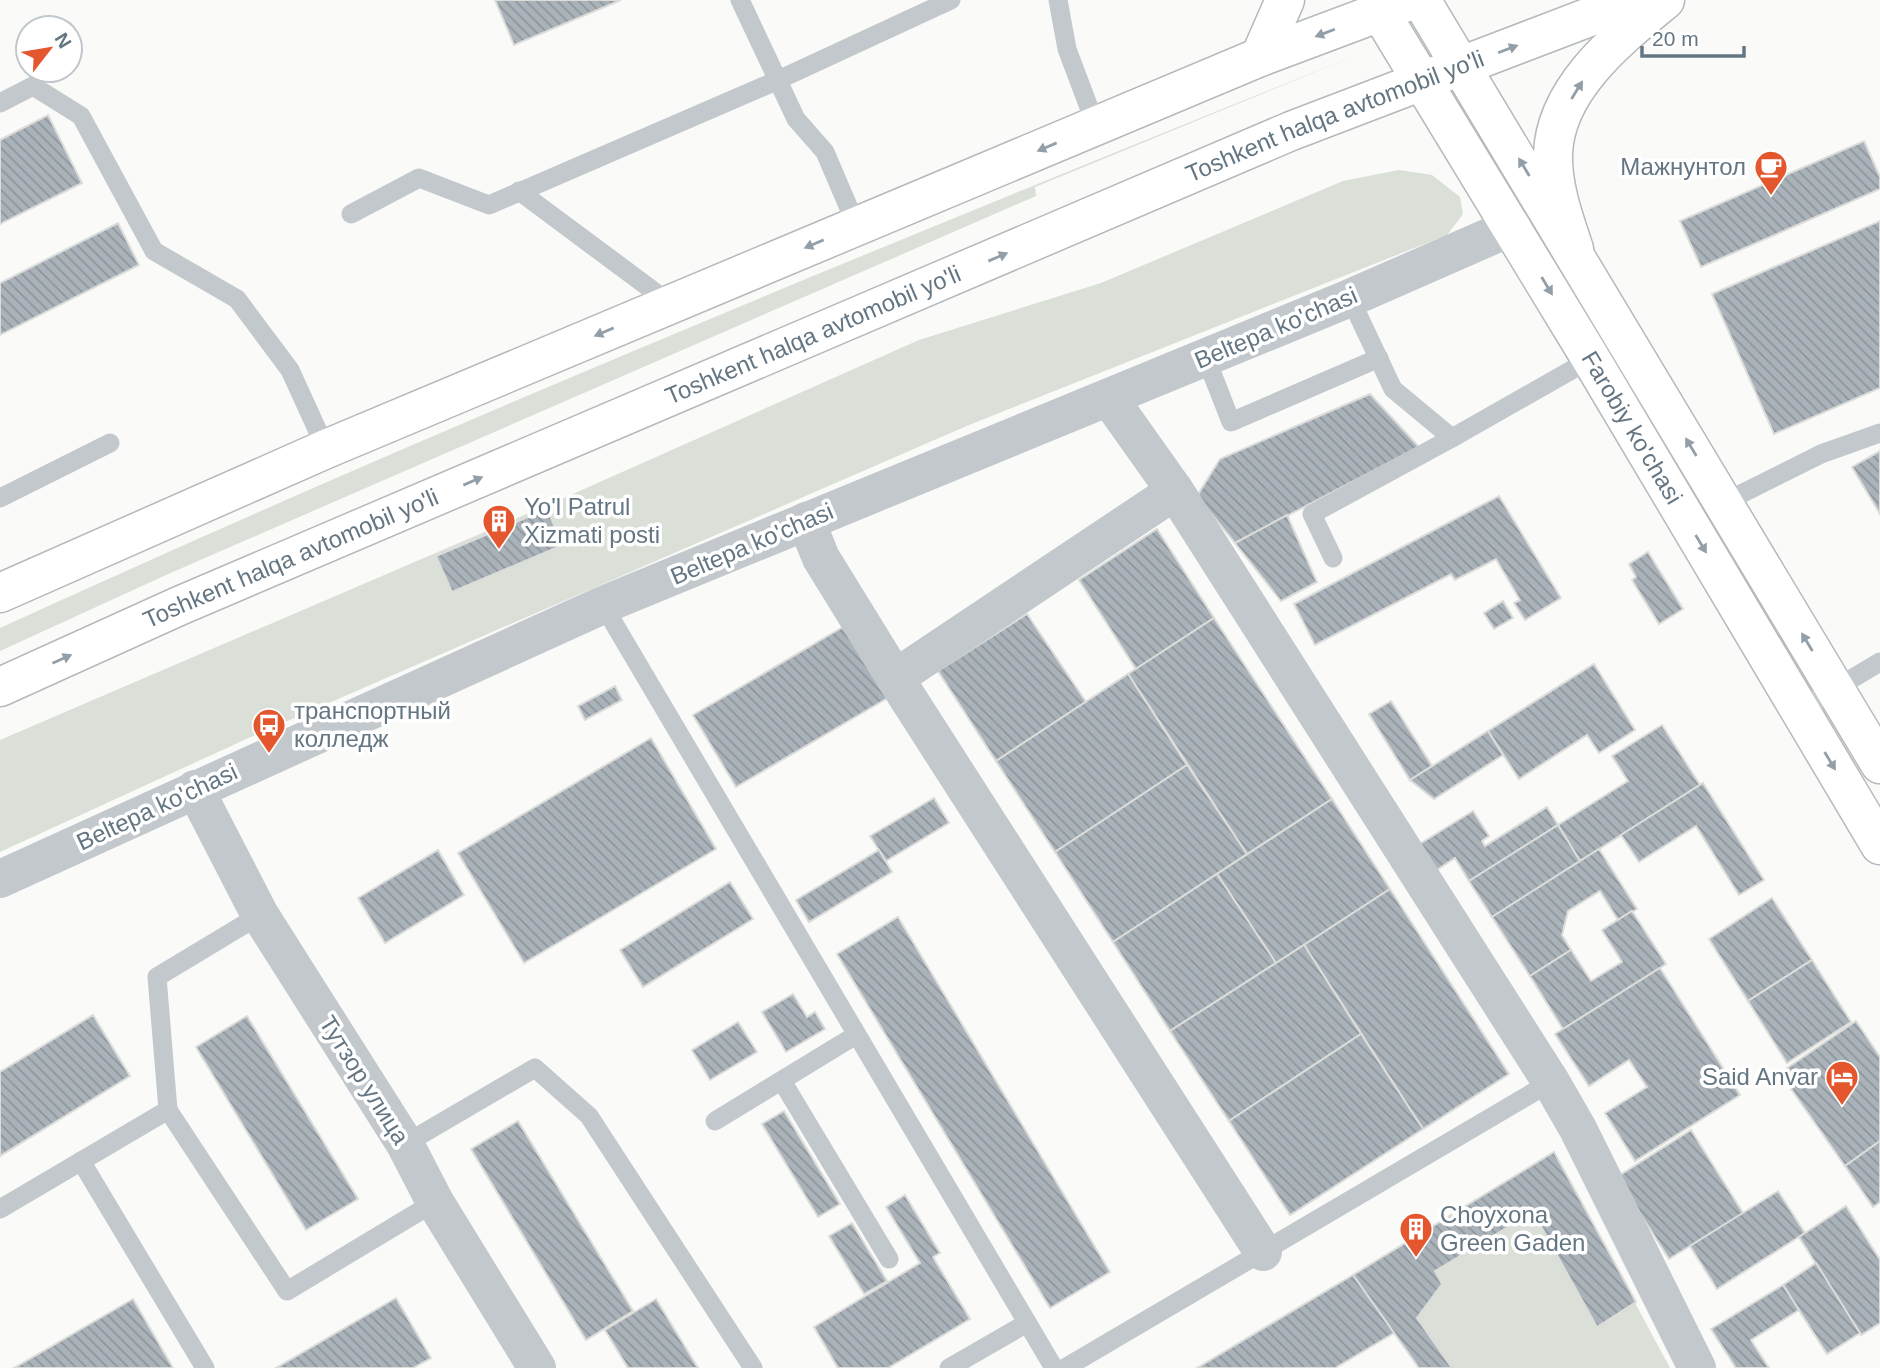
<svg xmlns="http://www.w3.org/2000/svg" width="1880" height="1368" font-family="Arial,sans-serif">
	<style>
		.green { fill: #dadfd7 }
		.building { fill: url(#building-back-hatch); stroke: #dcdcda; stroke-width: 2 }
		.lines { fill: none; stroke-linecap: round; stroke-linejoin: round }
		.primary-casing { stroke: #b5babe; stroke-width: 41 }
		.trunk-casing { stroke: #b4b9bd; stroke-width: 41 }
		.service { stroke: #c3c8cc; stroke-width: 19 }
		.minor { stroke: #c3c8cc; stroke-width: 38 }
		.tertiary { stroke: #c3c8cc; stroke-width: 38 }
		.primary { stroke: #fff; stroke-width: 38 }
		.trunk { stroke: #fff; stroke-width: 38 }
		.oneway { fill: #939fa8 }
		.labels { text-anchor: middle; stroke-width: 7; stroke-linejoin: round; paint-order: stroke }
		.street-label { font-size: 24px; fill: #657683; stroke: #fff }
		.poi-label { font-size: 24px; fill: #657683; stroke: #fff; text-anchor: start }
	</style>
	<defs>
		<pattern id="building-back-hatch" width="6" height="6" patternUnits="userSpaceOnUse" patternTransform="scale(1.75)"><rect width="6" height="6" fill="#aab3b9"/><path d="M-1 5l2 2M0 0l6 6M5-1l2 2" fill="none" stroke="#8e969c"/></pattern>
	</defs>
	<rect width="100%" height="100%" fill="#fafaf8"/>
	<g class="green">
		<path d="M1369,50L1035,187L1036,196L166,575L0,651V628C450,422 909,235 1369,50Z"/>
		<polygon points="1399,170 1432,175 1460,197 1463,214 1447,235 969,425 253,736 0,852 0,740 566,497 919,340 1101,283 1343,181"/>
		<polygon points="1554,1152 1670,1368 1419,1368 1353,1275"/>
	</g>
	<g class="building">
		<polygon points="495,0 621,0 514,45"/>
		<polygon points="48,115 82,183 0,224 0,140"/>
		<polygon points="1864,141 1880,177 1880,189 1701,267 1680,221"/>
		<polygon points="1880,221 1880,388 1774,434 1712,294"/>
		<polygon points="118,223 139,265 0,335 0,283"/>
		<polygon points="1370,394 1419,447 1235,543 1197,496 1220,459"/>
		<polygon points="1880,451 1880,514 1852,467"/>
		<polygon points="1499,496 1561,598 1525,620 1514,603 1520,600 1496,559 1455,580 1451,574 1315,645 1294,604"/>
		<polygon points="547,509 563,545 452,592 436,556"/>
		<polygon points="1287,515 1317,582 1281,601 1235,543"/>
		<polygon points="1157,529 1214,618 1136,669 1079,580"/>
		<polygon points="1648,552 1683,609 1659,624 1632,580 1636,577 1629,564"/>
		<polygon points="1503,601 1513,618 1494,629 1484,613"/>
		<polygon points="1027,614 1086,702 996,761 938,671"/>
		<polygon points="1214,618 1332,799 1247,854 1128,674"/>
		<polygon points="848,624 891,696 736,787 693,715"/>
		<polygon points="1594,664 1635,730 1599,753 1587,735 1519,779 1488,731"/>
		<polygon points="1128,674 1187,765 1055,852 996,761"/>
		<polygon points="615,686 622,700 585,720 578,706"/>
		<polygon points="1391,701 1432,766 1410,780 1369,714"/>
		<polygon points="1662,725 1700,785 1580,861 1558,825 1628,781 1612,756"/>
		<polygon points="1488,731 1503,755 1434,799 1410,780"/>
		<polygon points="651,738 716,849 524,963 458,853"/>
		<polygon points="1187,765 1247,854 1113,942 1055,852"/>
		<polygon points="1703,783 1764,880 1739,895 1696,826 1639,862 1621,835"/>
		<polygon points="934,798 949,823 886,861 870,836"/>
		<polygon points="1332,799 1390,889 1276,963 1217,874"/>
		<polygon points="1547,807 1558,825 1469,881 1455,858 1435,871 1418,845 1473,811 1489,836 1482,841 1485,846"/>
		<polygon points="1558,825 1580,861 1492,917 1469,881"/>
		<polygon points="1599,849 1637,909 1618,920 1600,891 1568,911 1562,935 1571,950 1530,976 1492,917"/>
		<polygon points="438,850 464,895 385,943 358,898"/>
		<polygon points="879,850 892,872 809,922 796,900"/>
		<polygon points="1217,874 1276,963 1170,1031 1113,942"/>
		<polygon points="730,882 753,919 643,987 620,950"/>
		<polygon points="1390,889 1509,1074 1423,1129 1304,945"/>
		<polygon points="1772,898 1812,960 1748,1001 1709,939"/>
		<polygon points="1632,911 1666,964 1563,1029 1530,976 1571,950 1591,981 1622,962 1602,930"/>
		<polygon points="898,917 1110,1272 1050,1308 837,954"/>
		<polygon points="1304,945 1361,1034 1229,1121 1170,1031"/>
		<polygon points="1812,960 1851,1022 1787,1063 1748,1001"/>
		<polygon points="1660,968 1740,1095 1635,1161 1605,1113 1647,1087 1629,1060 1589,1086 1555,1034"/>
		<polygon points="793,994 807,1017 815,1012 825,1029 786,1052 762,1012"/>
		<polygon points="93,1015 130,1076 0,1156 0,1072"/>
		<polygon points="247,1016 358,1199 306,1230 196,1047"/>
		<polygon points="1856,1021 1880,1057 1880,1141 1845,1166 1780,1073"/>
		<polygon points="738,1022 757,1052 710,1080 692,1050"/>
		<polygon points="1361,1034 1423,1129 1290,1215 1229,1121"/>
		<polygon points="784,1111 840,1204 818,1217 762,1124"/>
		<polygon points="518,1121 633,1311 586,1340 471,1149"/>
		<polygon points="1691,1130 1743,1213 1669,1259 1617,1177"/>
		<polygon points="1880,1141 1880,1202 1873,1207 1845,1166"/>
		<polygon points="1554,1152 1636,1302 1597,1327 1533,1212 1435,1271 1442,1284 1417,1318 1452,1368 1419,1368 1353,1275"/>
		<polygon points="1778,1191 1805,1233 1717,1289 1690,1246"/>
		<polygon points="905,1195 940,1253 933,1257 970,1319 888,1368 838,1368 814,1327 920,1263 886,1207"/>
		<polygon points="1846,1206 1880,1260 1880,1323 1861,1335 1799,1237"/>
		<polygon points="852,1223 887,1281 864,1294 829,1236"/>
		<polygon points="1816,1263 1860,1333 1827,1354 1783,1285"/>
		<polygon points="1353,1275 1394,1333 1335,1368 1197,1368"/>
		<polygon points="1783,1285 1799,1310 1751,1340 1769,1368 1736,1368 1711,1329"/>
		<polygon points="396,1298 431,1358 413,1368 276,1368"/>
		<polygon points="133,1299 173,1368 14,1368"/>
		<polygon points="656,1299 698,1368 628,1368 605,1330"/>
	</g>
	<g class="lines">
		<defs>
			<g id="primary">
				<polyline points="1421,0 1880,764"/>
				<path id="s1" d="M1380,12L1591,359L1880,845"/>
			</g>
			<g id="trunk">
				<polyline points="1260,57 1285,0"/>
				<path d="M1574,249C1564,219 1552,186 1553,154C1555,88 1619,38 1665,0"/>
				<polyline points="0,593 326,449 1260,57 1412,0"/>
				<path id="s2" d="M0,687L179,606L1291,131L1634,0"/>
			</g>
		</defs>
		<use href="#primary" class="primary-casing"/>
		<use href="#trunk" class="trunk-casing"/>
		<g class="service">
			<polyline points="740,0 796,119 825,152 857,227"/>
			<polyline points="1058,0 1067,49 1096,126"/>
			<polyline points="0,103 33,86 81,116 154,251 237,299 290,370 326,449"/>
			<polyline points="519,191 671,304"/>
			<polyline points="351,214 419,178 489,205 776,81 951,0"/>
			<polyline points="1350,298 1393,389 1452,438 1591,359"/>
			<polyline points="1206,358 1231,422 1379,358"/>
			<polyline points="0,498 110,443"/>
			<polyline points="1723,503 1821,454 1880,433"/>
			<polyline points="1333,558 1312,514 1452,438"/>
			<polyline points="603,605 1054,1368"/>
			<polyline points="1800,710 1880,662"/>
			<polyline points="782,1081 889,1259"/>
			<polyline points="168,1110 287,1291 435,1202"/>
			<polyline points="715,1121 856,1035"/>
			<polyline points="405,1144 535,1068 589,1116 753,1368"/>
			<polyline points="81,1161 205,1368"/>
			<polyline points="0,1209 168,1110 157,977 260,915"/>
			<polyline points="949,1368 1027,1323"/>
			<polyline points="1065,1368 1551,1082"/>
		</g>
		<g class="minor">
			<polyline points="1109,398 1175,491 1551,1082 1578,1129 1697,1368"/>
			<polyline points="806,521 821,558 895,678 1263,1252"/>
			<polyline points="895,678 1175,491"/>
			<polyline points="195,789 260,915 405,1144 435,1202 537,1368"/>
		</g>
		<polyline class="tertiary" points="0,879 603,605 1350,298 1512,227"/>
		<use href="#primary" class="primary"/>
		<use href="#trunk" class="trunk"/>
	</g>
	<defs><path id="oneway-solid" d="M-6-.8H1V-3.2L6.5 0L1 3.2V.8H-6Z" transform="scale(1.75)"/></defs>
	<g class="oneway">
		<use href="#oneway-solid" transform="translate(1325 33) rotate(159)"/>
		<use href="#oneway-solid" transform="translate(1508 49) rotate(-21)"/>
		<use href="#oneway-solid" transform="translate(1577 90) rotate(-58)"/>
		<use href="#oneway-solid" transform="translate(1047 147) rotate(157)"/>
		<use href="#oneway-solid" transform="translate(1524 167) rotate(-121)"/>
		<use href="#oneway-solid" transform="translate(814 244) rotate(157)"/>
		<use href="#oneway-solid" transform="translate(998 257) rotate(-23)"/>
		<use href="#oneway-solid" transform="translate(1547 286) rotate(59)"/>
		<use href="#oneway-solid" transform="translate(604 332) rotate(157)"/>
		<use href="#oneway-solid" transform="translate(1691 447) rotate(-121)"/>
		<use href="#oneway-solid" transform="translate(473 481) rotate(-23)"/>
		<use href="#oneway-solid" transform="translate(1701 544) rotate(59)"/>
		<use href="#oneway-solid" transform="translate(1807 642) rotate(-121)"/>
		<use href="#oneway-solid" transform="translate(62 659) rotate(-24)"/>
		<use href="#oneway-solid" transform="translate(1830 761) rotate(59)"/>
	</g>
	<defs>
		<symbol id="cafe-pin" viewBox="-11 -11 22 30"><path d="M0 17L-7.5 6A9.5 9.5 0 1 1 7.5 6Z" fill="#e4572e" stroke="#fff"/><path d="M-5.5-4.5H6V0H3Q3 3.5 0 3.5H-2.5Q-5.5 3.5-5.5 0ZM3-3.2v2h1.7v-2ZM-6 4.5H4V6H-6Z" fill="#fff"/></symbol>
		<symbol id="building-pin" viewBox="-11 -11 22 30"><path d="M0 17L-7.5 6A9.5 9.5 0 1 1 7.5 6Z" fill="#e4572e" stroke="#fff"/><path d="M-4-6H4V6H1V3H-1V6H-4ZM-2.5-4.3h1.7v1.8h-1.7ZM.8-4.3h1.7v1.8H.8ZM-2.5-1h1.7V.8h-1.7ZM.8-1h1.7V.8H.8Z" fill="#fff"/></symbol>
		<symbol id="bus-pin" viewBox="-11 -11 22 30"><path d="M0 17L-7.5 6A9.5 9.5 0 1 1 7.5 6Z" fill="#e4572e" stroke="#fff"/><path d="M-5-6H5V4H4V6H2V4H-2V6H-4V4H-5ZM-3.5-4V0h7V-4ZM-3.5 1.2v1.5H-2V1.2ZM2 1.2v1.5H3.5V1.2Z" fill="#fff"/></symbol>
		<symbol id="hotel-pin" viewBox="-11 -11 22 30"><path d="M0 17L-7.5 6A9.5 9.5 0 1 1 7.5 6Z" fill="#e4572e" stroke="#fff"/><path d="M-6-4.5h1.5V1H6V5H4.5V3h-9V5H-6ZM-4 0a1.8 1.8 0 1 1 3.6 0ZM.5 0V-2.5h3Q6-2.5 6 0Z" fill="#fff"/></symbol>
	</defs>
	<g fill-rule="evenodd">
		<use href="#cafe-pin" x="1752" y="148" width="38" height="52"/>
		<use href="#building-pin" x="480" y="502" width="38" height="52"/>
		<use href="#bus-pin" x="250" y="706" width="38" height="52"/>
		<use href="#hotel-pin" x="1823" y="1058" width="38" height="52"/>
		<use href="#building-pin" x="1397" y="1210" width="38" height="52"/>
	</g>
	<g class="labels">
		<g class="street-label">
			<text dy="8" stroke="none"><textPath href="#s2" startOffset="1452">Toshkent halqa avtomobil yo'li</textPath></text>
			<text transform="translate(1276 328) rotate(-23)" y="8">Beltepa ko'chasi</text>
			<text dy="8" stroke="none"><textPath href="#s2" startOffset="886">Toshkent halqa avtomobil yo'li</textPath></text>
			<text dy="8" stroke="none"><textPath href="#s1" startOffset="486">Farobiy ko'chasi</textPath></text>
			<text transform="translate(752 544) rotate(-23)" y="8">Beltepa ko'chasi</text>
			<text dy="8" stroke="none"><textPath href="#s2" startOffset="318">Toshkent halqa avtomobil yo'li</textPath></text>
			<text transform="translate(157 807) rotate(-25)" y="8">Beltepa ko'chasi</text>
			<text transform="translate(364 1080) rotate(58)" y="8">Тутзор улица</text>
		</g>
		<g class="poi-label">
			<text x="1746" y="175" text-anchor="end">Мажнунтол</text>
			<text x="524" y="515">Yo'l Patrul<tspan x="524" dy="28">Xizmati posti</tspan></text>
			<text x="294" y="719">транспортный<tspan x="294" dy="28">колледж</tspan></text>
			<text x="1818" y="1085" text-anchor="end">Said Anvar</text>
			<text x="1440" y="1223">Choyxona<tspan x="1440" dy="28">Green Gaden</tspan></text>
		</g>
	</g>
	<g transform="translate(49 49) rotate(59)"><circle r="33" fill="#ffffff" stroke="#c1c8cd" stroke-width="2"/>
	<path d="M0-5L12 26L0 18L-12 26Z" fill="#e4572e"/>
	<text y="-10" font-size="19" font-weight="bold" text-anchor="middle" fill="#657683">N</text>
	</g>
	<path d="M1642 46v10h102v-10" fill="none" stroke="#657683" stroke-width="3.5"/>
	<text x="1652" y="46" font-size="21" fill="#657683" stroke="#ffffff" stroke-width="5" paint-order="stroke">20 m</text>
</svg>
